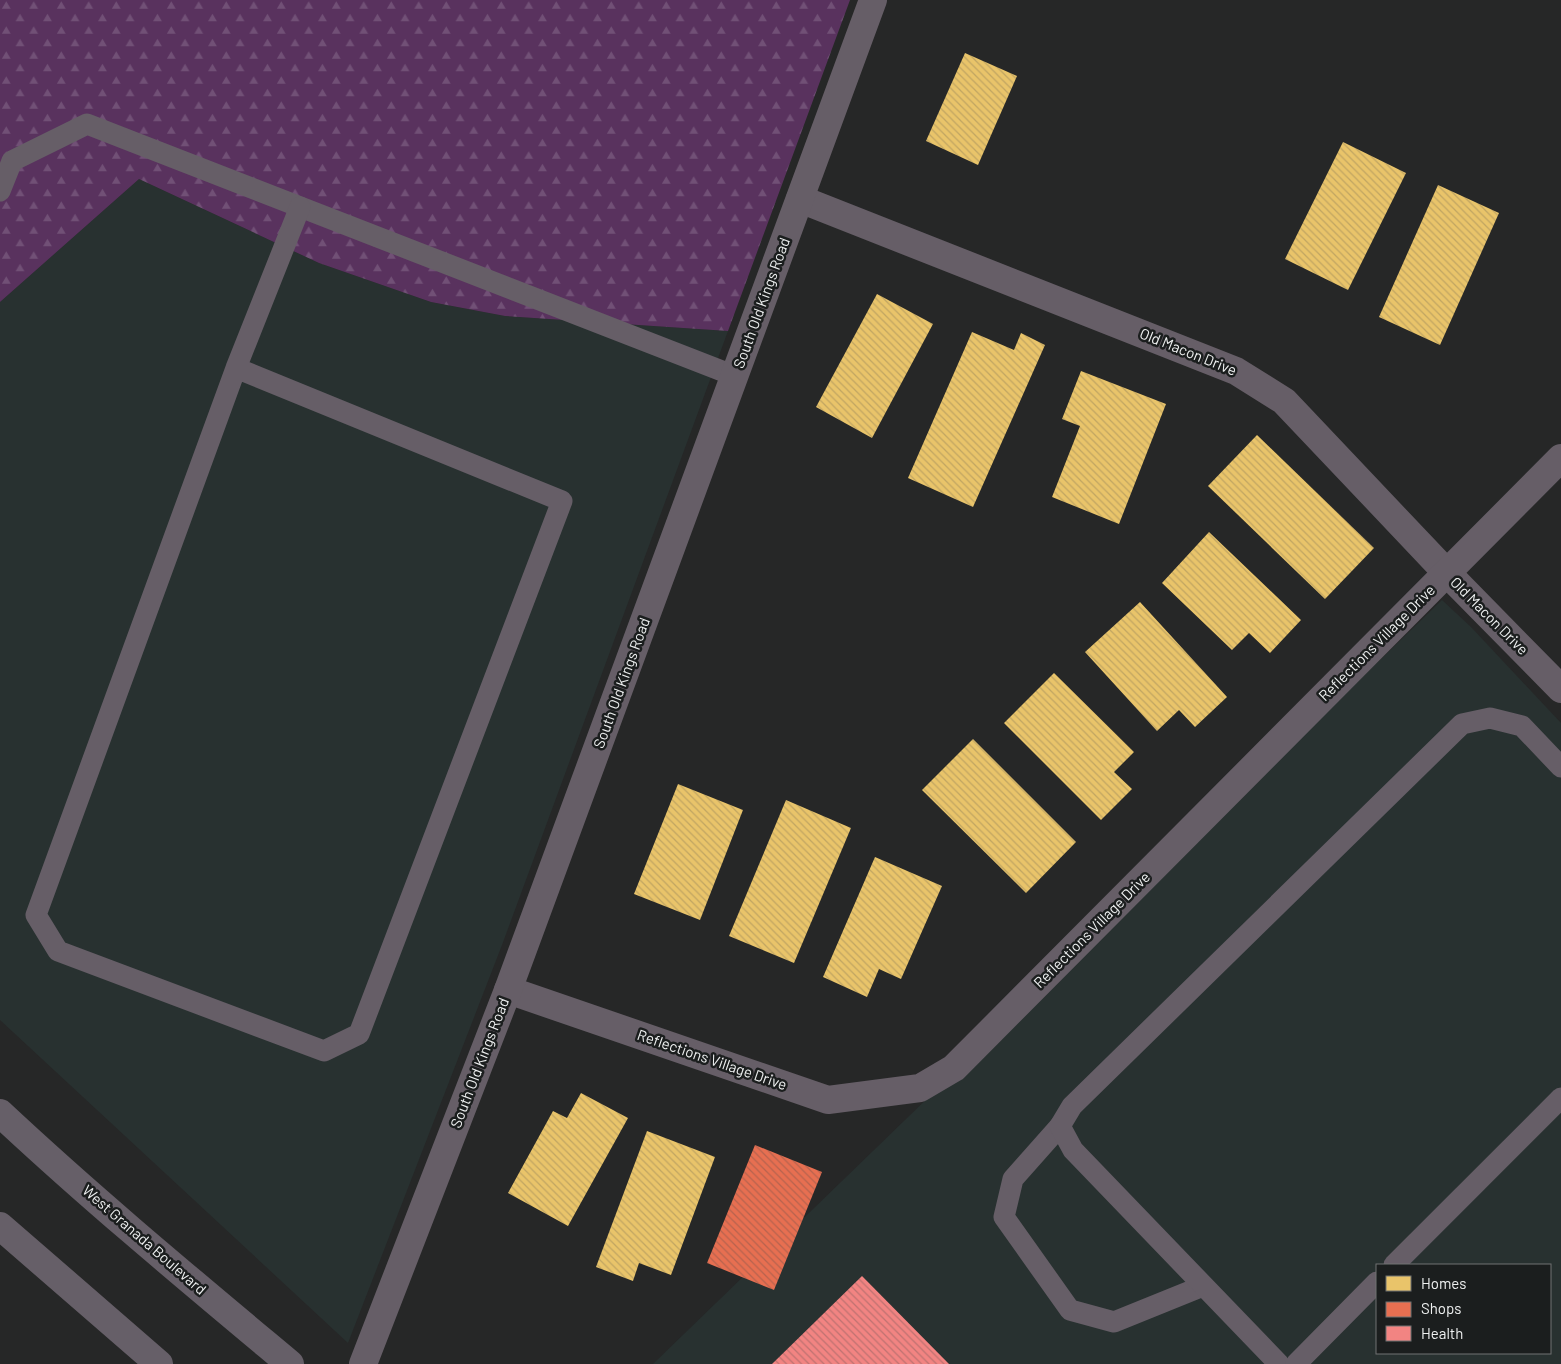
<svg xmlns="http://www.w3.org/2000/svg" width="1561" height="1364" font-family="Barlow,sans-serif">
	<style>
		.built { fill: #283130; fill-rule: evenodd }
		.forest { fill: url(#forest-firs) }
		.homes { fill: url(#homes-back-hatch) }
		.shops { fill: url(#shops-back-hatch) }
		.health { fill: url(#health-back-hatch) }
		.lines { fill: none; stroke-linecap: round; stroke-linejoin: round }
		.service { stroke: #665e67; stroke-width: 21 }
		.minor { stroke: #665e67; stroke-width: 28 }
		.primary { stroke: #665f68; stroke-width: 28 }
		.labels { text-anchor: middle; stroke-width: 5; stroke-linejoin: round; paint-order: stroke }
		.street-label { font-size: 15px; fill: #eff1f1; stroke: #1b1e1e }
	</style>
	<defs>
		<pattern id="forest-firs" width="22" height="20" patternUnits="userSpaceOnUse" patternTransform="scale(1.25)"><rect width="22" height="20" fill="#59325e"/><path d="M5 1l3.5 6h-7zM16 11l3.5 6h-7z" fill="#715076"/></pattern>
		<pattern id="homes-back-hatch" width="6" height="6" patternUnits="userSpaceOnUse" patternTransform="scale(1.25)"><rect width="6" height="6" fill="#e9c46a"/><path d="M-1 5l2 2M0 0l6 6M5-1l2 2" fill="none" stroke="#c1a562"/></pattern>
		<pattern id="shops-back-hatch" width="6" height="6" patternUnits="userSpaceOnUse" patternTransform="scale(1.25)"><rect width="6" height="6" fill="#e76f51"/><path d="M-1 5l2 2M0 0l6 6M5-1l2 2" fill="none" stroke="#b7634e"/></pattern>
		<pattern id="health-back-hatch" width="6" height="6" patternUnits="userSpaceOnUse" patternTransform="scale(1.25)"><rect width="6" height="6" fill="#f28482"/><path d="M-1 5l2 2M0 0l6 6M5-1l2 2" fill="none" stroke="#bf7271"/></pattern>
	</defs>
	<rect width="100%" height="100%" fill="#262727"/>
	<g class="built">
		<polygon points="139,179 319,263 431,302 505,316 728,331 502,945 348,1343 0,1020 0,302"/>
		<path d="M1442,600L1471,627L1561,723V1364H653ZM1377,1265H1550V1353H1377Z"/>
	</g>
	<polygon class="forest" points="0,0 850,0 728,331 505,316 431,302 319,263 139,179 0,302"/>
	<g class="homes">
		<polygon points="965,53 1017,76 978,165 926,141"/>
		<polygon points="1343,142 1406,173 1348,290 1285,259"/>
		<polygon points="1438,185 1499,213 1440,345 1379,317"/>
		<polygon points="877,294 933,324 872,438 816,407"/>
		<polygon points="972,332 1014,350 1021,333 1045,345 973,507 908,478"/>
		<polygon points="1081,371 1166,404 1119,524 1052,497 1080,426 1062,419"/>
		<polygon points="1257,435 1374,548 1325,599 1208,486"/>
		<polygon points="1209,532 1301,620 1270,653 1249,633 1232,650 1162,583"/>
		<polygon points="1140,602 1227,697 1195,727 1179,710 1157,731 1085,652"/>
		<polygon points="1054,673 1134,752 1114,772 1132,789 1101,820 1004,723"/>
		<polygon points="973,739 1076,842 1026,893 922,790"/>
		<polygon points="678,784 743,810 700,920 634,894"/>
		<polygon points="786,800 851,828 794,963 729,936"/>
		<polygon points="875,857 942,886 901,979 879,969 867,997 823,977"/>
		<polygon points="581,1093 628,1118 568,1226 508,1193 553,1111 567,1118"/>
		<polygon points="647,1131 715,1157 671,1275 639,1263 633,1281 596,1267"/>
	</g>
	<polygon class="shops" points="755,1145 822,1172 774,1290 707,1263"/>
	<polygon class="health" points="862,1276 949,1364 772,1364"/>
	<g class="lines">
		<g class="service">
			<polyline points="0,191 12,161 87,124 735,376"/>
			<polyline points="236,368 562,501 359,1034 324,1051 58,951 36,915 236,368 300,207"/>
			<polyline points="1060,1126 1013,1179 1004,1217 1070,1310 1114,1322 1203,1286"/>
			<polyline points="1394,1265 1561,1098"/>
			<polyline points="1279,1364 1073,1150 1060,1126 1072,1106 1462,724 1490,718 1522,726 1561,767"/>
			<polyline points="1296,1364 1377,1282"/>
		</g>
		<g class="minor">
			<polyline points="800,199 1236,371 1284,401 1447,573 1561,689"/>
			<polyline points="508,990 828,1100 920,1088 954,1068 1561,458"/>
			<polyline points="363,1364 508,990 873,0"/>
		</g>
		<g class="primary">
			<path d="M0,1113C93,1200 192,1282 290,1364"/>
			<polyline points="0,1226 159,1364"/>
		</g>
	</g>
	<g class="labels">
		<g class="street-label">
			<text transform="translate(762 303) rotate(-70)" y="5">South Old Kings Road</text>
			<text transform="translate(1188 352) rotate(22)" y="5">Old Macon Drive</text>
			<text transform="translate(1489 616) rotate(45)" y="5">Old Macon Drive</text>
			<text transform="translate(1377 643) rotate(-45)" y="5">Reflections Village Drive</text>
			<text transform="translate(622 683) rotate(-70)" y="5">South Old Kings Road</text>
			<text transform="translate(1092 930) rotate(-45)" y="5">Reflections Village Drive</text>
			<text transform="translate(712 1060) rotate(19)" y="5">Reflections Village Drive</text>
			<text transform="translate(480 1063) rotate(-69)" y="5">South Old Kings Road</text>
			<text transform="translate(144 1240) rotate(41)" y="5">West Granada Boulevard</text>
		</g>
	</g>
	<rect x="1376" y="1264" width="175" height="90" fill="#1b1e1e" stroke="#707272"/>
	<rect x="1386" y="1276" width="25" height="15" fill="#e9c46a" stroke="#707272"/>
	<text x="1421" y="1289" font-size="15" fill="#eff1f1">Homes</text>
	<rect x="1386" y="1302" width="25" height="15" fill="#e76f51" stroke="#707272"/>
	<text x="1421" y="1314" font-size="15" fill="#eff1f1">Shops</text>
	<rect x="1386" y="1326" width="25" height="15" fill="#f28482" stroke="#707272"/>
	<text x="1421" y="1339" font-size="15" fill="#eff1f1">Health</text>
</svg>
